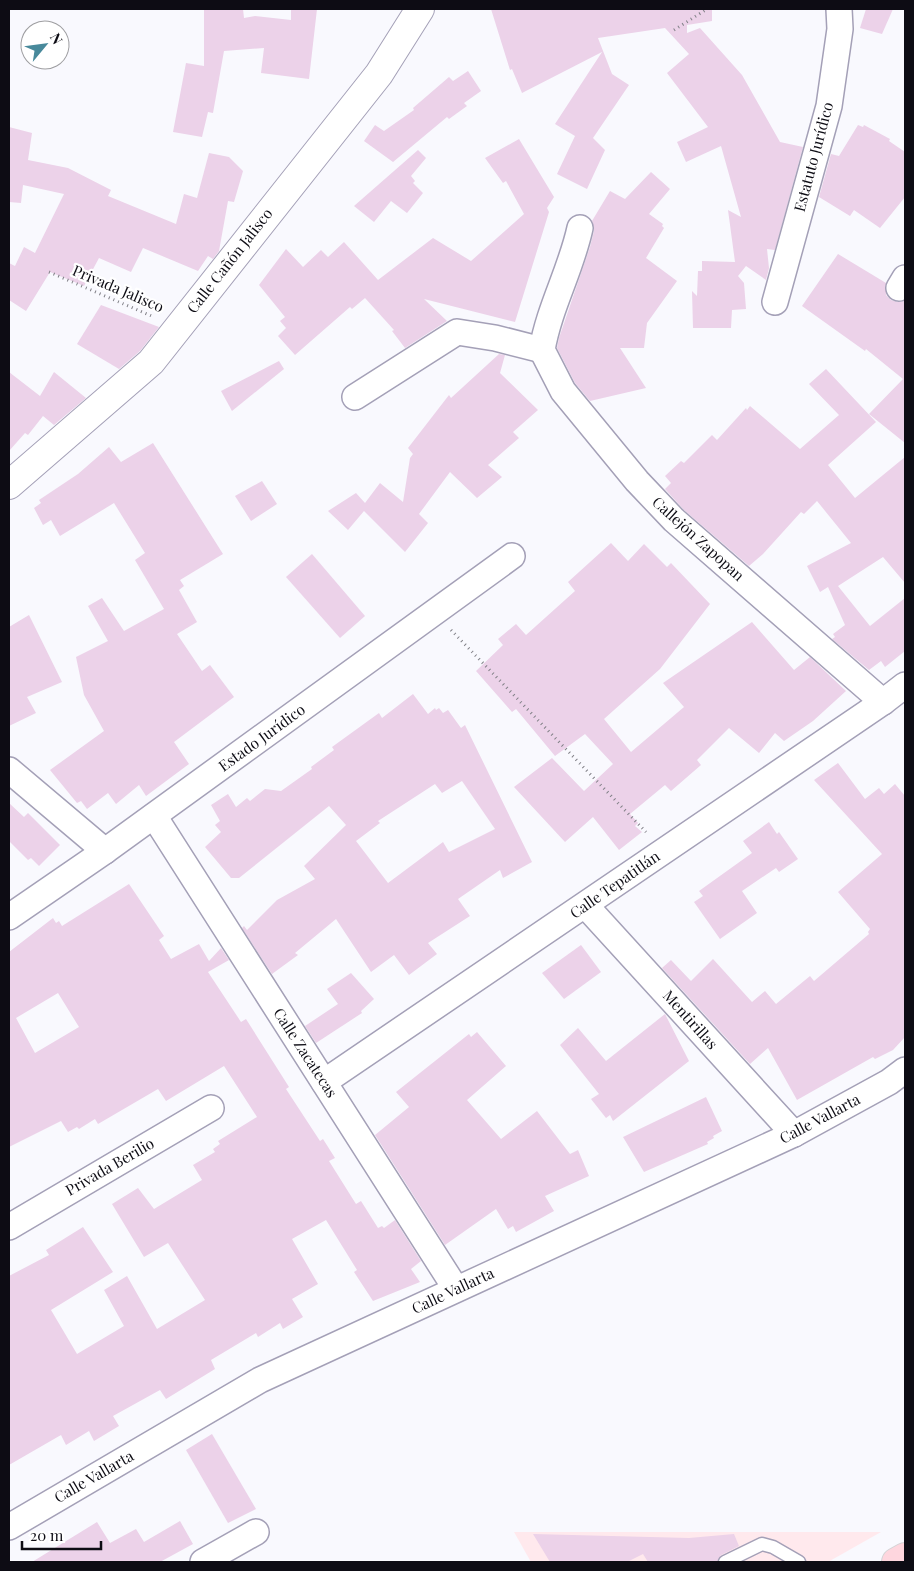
<svg xmlns="http://www.w3.org/2000/svg" width="914" height="1571" font-family="'Playfair Display',serif">
	<style>
		.commercial { fill: #ffe9ed }
		.building { fill: #ecd2e9; fill-rule: evenodd }
		.lines { fill: none; stroke-linecap: round; stroke-linejoin: round }
		.lane-casing { stroke: #a4a0b7; stroke-width: 15 }
		.street-casing { stroke: #a4a0b7; stroke-width: 28 }
		.secondary-casing { stroke: #a4a0b7; stroke-width: 30 }
		.primary-casing { stroke: #d3d3d5; stroke-width: 30 }
		.path { stroke: #818087; stroke-width: 3; stroke-dasharray: 1 4; stroke-linecap: butt }
		.lane { stroke: #fff; stroke-width: 12 }
		.street { stroke: #fff; stroke-width: 25 }
		.secondary { stroke: #fff; stroke-width: 28 }
		.primary { stroke: #fed6de; stroke-width: 28 }
		.labels { text-anchor: middle; stroke-width: 4.5; stroke-linejoin: round; paint-order: stroke }
		.street-label { font-size: 15px; fill: #0d0c14; stroke: #fff }
	</style>
	<rect width="100%" height="100%" fill="#f9f9fe"/>
	<polygon class="commercial" points="514,1532 881,1532 828,1562 531,1562"/>
	<g class="building">
		<polygon points="204,9 243,9 244,18 255,16 291,20 291,9 317,9 309,79 261,73 264,48 224,51 213,113 208,112 202,137 173,132 186,63 204,66"/>
		<polygon points="491,9 712,9 712,21 687,25 687,33 700,28 742,75 780,142 803,147 775,250 767,249 769,268 766,280 746,266 738,276 744,283 746,309 732,310 731,328 693,328 692,291 697,296 698,271 702,271 702,261 735,262 728,210 741,217 721,146 686,162 677,142 708,127 667,73 689,54 665,28 598,38 612,74 629,85 593,138 605,150 587,189 557,174 575,136 555,124 602,52 522,93 512,69 510,70"/>
		<polygon points="866,9 893,9 882,34 860,28"/>
		<polygon points="468,71 481,91 464,103 467,106 449,119 447,117 393,162 364,141 375,125 384,131 414,110 413,108 449,77 453,81"/>
		<polygon points="858,125 863,127 864,125 890,139 889,141 905,152 905,197 880,228 854,210 850,216 819,197 831,154 839,156"/>
		<polygon points="9,127 32,133 28,160 68,168 111,190 108,196 176,224 184,194 197,198 209,153 229,157 243,171 234,202 228,201 219,251 213,259 208,256 198,271 143,248 131,272 99,258 84,286 50,272 26,311 9,300 9,263 15,266 24,247 35,253 64,194 23,185 21,203 9,202"/>
		<polygon points="519,139 554,197 547,208 549,212 515,322 424,299 447,321 405,348 392,331 394,330 365,298 352,309 350,307 295,355 278,336 286,328 280,321 285,317 259,285 286,249 303,267 321,250 328,257 344,242 378,280 433,238 471,261 524,214 506,181 503,183 485,158"/>
		<polygon points="418,150 426,158 411,176 415,181 413,183 423,193 407,213 391,201 374,222 354,206"/>
		<polygon points="651,172 670,189 649,214 663,224 662,226 664,228 646,258 677,281 647,323 644,348 620,348 646,388 590,401 575,383 557,348 559,338 590,247 594,231 592,221 610,191 625,199"/>
		<polygon points="838,254 886,283 886,295 891,300 898,302 905,301 905,443 869,414 903,379 866,349 865,351 802,306"/>
		<polygon points="101,305 159,327 140,351 119,369 77,344"/>
		<polygon points="499,354 505,355 500,373 538,410 513,432 519,438 488,465 502,477 477,498 450,472 419,514 428,523 405,552 364,511 348,530 328,511 356,493 365,503 380,483 403,502 410,458 413,454 408,448 449,395 451,398"/>
		<polygon points="279,361 284,369 232,411 221,391"/>
		<polygon points="826,369 876,422 828,465 855,498 905,457 905,583 883,557 838,586 870,626 905,598 905,651 885,667 881,661 869,670 832,639 835,637 833,634 845,625 828,587 820,592 807,566 851,543 817,501 804,514 801,512 763,554 749,566 684,510 665,489 671,483 665,476 681,461 684,463 712,435 717,440 746,408 747,410 750,406 800,449 839,415 809,384"/>
		<polygon points="9,372 40,396 54,372 86,398 54,425 43,416 28,435 25,433 9,451"/>
		<polygon points="153,443 223,554 180,580 184,586 179,590 197,622 177,634 202,671 210,665 234,697 174,742 189,764 146,796 139,785 116,804 108,793 87,809 81,801 77,803 50,770 104,731 84,695 76,657 108,641 88,606 102,598 124,631 164,609 135,560 145,553 114,503 60,536 51,520 43,525 34,508 41,503 39,500 78,474 109,447 121,462"/>
		<polygon points="262,481 277,504 251,521 235,496"/>
		<polygon points="611,543 628,561 644,544 667,567 671,563 710,604 660,669 604,719 631,752 684,707 663,683 752,622 794,670 810,657 846,691 813,721 784,741 775,733 759,753 729,728 697,760 701,765 671,791 665,785 630,814 638,823 635,826 642,832 619,850 593,817 565,842 514,787 552,758 584,791 613,764 585,734 555,756 516,709 512,712 476,671 503,645 498,639 516,624 526,635 575,591 568,582"/>
		<polygon points="312,554 365,616 340,638 286,577"/>
		<polygon points="29,615 62,682 27,697 36,713 9,726 9,627"/>
		<path d="M413,694L428,714L435,708L436,710L439,708L443,713L448,710L461,728L465,725L532,862L503,878L500,870L458,899L470,916L428,943L437,954L409,975L394,955L371,972L336,919L295,953L298,955L272,974L242,928L244,926L247,930L277,900L315,879L304,866L346,825L329,806L239,878H231L205,847L221,832L215,825L220,821L211,805L228,794L236,807L247,798L250,801L265,789L281,791L312,769L311,767L334,750L332,747L379,713L382,718ZM462,781L495,829L449,852L443,842L388,883L356,841L380,823L378,821L435,784L442,793Z"/>
		<polygon points="838,763 865,799 879,788 884,794 895,784 905,796 905,1037 893,1050 875,1059 873,1057 797,1100 768,1048 750,1064 662,968 671,960 691,981 713,959 752,1002 765,991 776,1004 810,976 814,981 869,934 868,932 870,929 838,892 882,854 814,780"/>
		<polygon points="9,803 24,817 28,813 60,845 39,866 31,858 28,860 9,841"/>
		<polygon points="769,822 777,834 779,832 798,859 779,872 776,868 742,891 757,913 720,939 694,902 703,896 699,891 752,853 743,841"/>
		<path d="M129,884L164,936L159,940L171,959L199,944L209,961L221,948L229,960L208,972L241,1022L246,1019L289,1087L286,1089L320,1141L323,1139L335,1158L329,1161L356,1204L361,1201L378,1228L382,1226L384,1228L395,1220L421,1261L411,1269L420,1282L373,1301L354,1272L357,1270L326,1220L292,1239L318,1284L292,1299L303,1317L283,1329L280,1323L258,1337L256,1333L211,1360L215,1369L166,1399L160,1390L113,1416L119,1426L94,1441L89,1431L66,1445L61,1435L9,1465V1276L49,1255L46,1250L83,1227L113,1272L51,1310L77,1354L124,1326L104,1290L127,1276L157,1329L205,1300L168,1243L144,1257L112,1204L138,1188L154,1209L202,1180L193,1165L215,1152L213,1149L220,1144L218,1141L257,1117L224,1066L166,1101L158,1089L98,1124L95,1119L79,1129L77,1127L68,1132L61,1121L9,1147V952L53,918L56,923L59,921L62,926ZM58,993L79,1027L35,1053L16,1018Z"/>
		<polygon points="581,945 601,972 564,999 542,973"/>
		<polygon points="351,973 374,999 361,1011 362,1013 316,1043 305,1026 338,1004 327,989"/>
		<polygon points="665,1014 689,1061 613,1121 610,1115 606,1118 591,1099 599,1094 560,1045 578,1028 606,1061"/>
		<polygon points="477,1032 506,1066 467,1100 501,1139 537,1111 570,1154 578,1150 589,1176 545,1196 554,1211 516,1232 513,1226 508,1229 496,1209 445,1245 375,1135 409,1107 396,1092 469,1034 471,1037"/>
		<polygon points="706,1097 722,1131 713,1136 714,1138 707,1142 708,1144 644,1172 623,1137"/>
		<polygon points="212,1434 256,1509 228,1523 186,1450"/>
		<polygon points="180,1521 193,1544 160,1562 32,1562 97,1522 110,1543 136,1529 144,1542"/>
		<polygon points="533,1534 689,1538 734,1534 739,1546 721,1555 717,1562 648,1562 643,1554 627,1562 550,1562"/>
	</g>
	<g class="lines">
		<defs>
			<polyline id="lane" points="725,1562 762,1544 773,1547 799,1562"/>
			<g id="street">
				<path d="M580,228C571,270 549,308 542,350L563,391L637,481L674,520L883,702"/>
				<polyline points="899,288 905,278"/>
				<polyline points="775,302 829,106 840,29 839,9"/>
				<polyline points="355,397 457,332 495,338 542,350"/>
				<polyline points="9,770 105,851"/>
				<polyline points="154,816 456,1289"/>
				<polyline points="586,906 794,1134"/>
				<polyline points="9,917 105,851 512,556"/>
				<polyline points="324,1082 883,702 905,685"/>
				<polyline points="9,1227 211,1108"/>
				<polyline points="9,1527 260,1380 794,1134 889,1082 905,1070"/>
				<polyline points="203,1562 256,1532"/>
			</g>
			<polyline id="secondary" points="9,485 151,362 379,74 420,9"/>
			<polyline id="primary" points="896,1562 905,1557"/>
		</defs>
		<use href="#lane" class="lane-casing"/>
		<use href="#street" class="street-casing"/>
		<use href="#secondary" class="secondary-casing"/>
		<use href="#primary" class="primary-casing"/>
		<g class="path">
			<polyline points="674,30 707,9"/>
			<polyline points="49,272 154,317"/>
			<polyline points="451,630 646,832"/>
		</g>
		<use href="#lane" class="lane"/>
		<use href="#street" class="street"/>
		<use href="#secondary" class="secondary"/>
		<use href="#primary" class="primary"/>
	</g>
	<g class="labels">
		<g class="street-label">
			<text transform="translate(814 157) rotate(-75)" y="5">Estatuto Jurídico</text>
			<text transform="translate(230 261) rotate(-52)" y="5">Calle Cañón Jalisco</text>
			<text transform="translate(118 289) rotate(23)" y="5">Privada Jalisco</text>
			<text transform="translate(698 539) rotate(42)" y="5">Callejón Zapopan</text>
			<text transform="translate(262 738) rotate(-36)" y="5">Estado Jurídico</text>
			<text transform="translate(615 885) rotate(-35)" y="5">Calle Tepatitlán</text>
			<text transform="translate(690 1020) rotate(48)" y="5">Mentirillas</text>
			<text transform="translate(305 1053) rotate(57)" y="5">Calle Zacatecas</text>
			<text transform="translate(820 1119) rotate(-28)" y="5">Calle Vallarta</text>
			<text transform="translate(110 1167) rotate(-30)" y="5">Privada Berilio</text>
			<text transform="translate(453 1291) rotate(-25)" y="5">Calle Vallarta</text>
			<text transform="translate(94 1477) rotate(-30)" y="5">Calle Vallarta</text>
		</g>
	</g>
	<rect width="914" height="1571" fill="none" stroke="#0d0c14" stroke-width="20"/>
	<g transform="translate(45 45) rotate(61)"><circle r="24" fill="#ffffff" stroke="#9e9ea1"/>
	<path d="M0-4L9 19L0 12L-9 19Z" fill="#48899b"/>
	<text y="-8" font-size="14" font-weight="bold" text-anchor="middle" fill="#0d0c14">N</text>
	</g>
	<path d="M22 1541v8h79v-8" fill="none" stroke="#0d0c14" stroke-width="2.5"/>
	<text x="30" y="1541" font-size="15" fill="#0d0c14" stroke="#ffffff" stroke-width="4" paint-order="stroke">20 m</text>
</svg>
